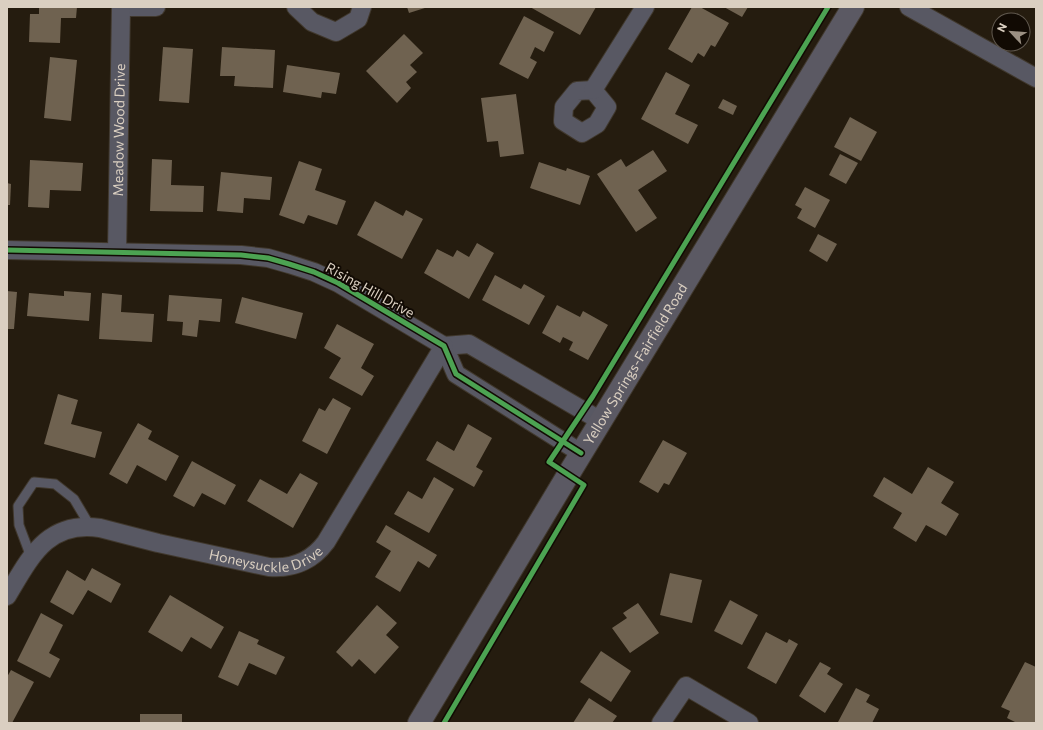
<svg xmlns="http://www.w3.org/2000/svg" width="1043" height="730" font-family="Commissioner,sans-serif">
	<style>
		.building { fill: #6f6250 }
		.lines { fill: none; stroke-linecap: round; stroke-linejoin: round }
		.lane-casing { stroke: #40382d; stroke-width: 11 }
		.street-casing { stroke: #40382d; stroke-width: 20 }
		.secondary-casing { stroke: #40382d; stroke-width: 24 }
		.lane { stroke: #585863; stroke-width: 9 }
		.street { stroke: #585863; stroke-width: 18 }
		.secondary { stroke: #5b5963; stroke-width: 22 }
		.cycleway-casing { stroke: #110a03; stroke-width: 8 }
		.cycleway { stroke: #4ca352; stroke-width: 5 }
		.labels { text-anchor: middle; stroke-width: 4; stroke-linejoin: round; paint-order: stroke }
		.street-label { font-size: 14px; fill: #dacfc1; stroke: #110a03 }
	</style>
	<rect width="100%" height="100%" fill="#251c0f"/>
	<g class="building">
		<polygon points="39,7 77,7 76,18 61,18 60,43 29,42 30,14 39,14"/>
		<polygon points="407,7 428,7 409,13"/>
		<polygon points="530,7 596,7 580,35"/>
		<polygon points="692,7 700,7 729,23 715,47 711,45 704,57 698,53 692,63 668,49"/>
		<polygon points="724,7 748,7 742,17"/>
		<polygon points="524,16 554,32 544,52 535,47 530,58 537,62 528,79 499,64"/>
		<polygon points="404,34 423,53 410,65 417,72 406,82 411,88 397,103 366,71"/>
		<polygon points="163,47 193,49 189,103 159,101"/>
		<polygon points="222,47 275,50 273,88 234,86 235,76 220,76"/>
		<polygon points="50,57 77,60 71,121 44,118"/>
		<polygon points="287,65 340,73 336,94 322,92 321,98 283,92"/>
		<polygon points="666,72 690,85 675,114 698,125 688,144 641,119"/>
		<polygon points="516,94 524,154 500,157 498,141 487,142 481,98"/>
		<polygon points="723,99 737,106 733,115 718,108"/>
		<polygon points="850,117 877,132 861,161 834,147"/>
		<polygon points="653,150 667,171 638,190 657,218 636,232 597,174 621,159 626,167"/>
		<polygon points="840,154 858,163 846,184 829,175"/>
		<polygon points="152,159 172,160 171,185 204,186 203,212 150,211"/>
		<polygon points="30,160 83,163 81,191 50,190 49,208 28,207"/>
		<polygon points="299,161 322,169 315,190 346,201 337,225 308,215 304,224 279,215"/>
		<polygon points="539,162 566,171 567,168 590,176 580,205 530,188"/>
		<polygon points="221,172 272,177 270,200 244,198 243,213 217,211"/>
		<polygon points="7,183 11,184 10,205 7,205"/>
		<polygon points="805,187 830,200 815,228 797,218 802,209 795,205"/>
		<polygon points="375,201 403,216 406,210 423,219 402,259 357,235"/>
		<polygon points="818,234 837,244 827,262 809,251"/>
		<polygon points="477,243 494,253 469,299 424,273 437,249 453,257 457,250 469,257"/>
		<polygon points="495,275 521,289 524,284 545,296 529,325 482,300"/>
		<polygon points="7,291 17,292 14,329 7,329"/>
		<polygon points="64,291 91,293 89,321 27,316 29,293 64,296"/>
		<polygon points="102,293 122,295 121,312 154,314 152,342 99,339"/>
		<polygon points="169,295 222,299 220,322 199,320 197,337 182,335 183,322 167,321"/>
		<polygon points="242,297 303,313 296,339 235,323"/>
		<polygon points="557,305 580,317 583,311 608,325 588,360 569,350 573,342 563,337 560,343 542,333"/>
		<polygon points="337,324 374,344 361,368 374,376 362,396 329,378 341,358 324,348"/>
		<polygon points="58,394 78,400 71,424 102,432 95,458 44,444"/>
		<polygon points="333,398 351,408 327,454 302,441 319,408 325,411"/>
		<polygon points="138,423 152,431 148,439 179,456 166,481 137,465 127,484 109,474"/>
		<polygon points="468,424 492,438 476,467 483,471 474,487 426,460 437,441 454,451"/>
		<polygon points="663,440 687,453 669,485 664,483 658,493 639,482"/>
		<polygon points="192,461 236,485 225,505 202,493 194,507 173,496"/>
		<polygon points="928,467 954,482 941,503 959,514 946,536 926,525 916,542 893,528 902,513 873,496 884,477 912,494"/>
		<polygon points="300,473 318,483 293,528 247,501 260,479 287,494"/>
		<polygon points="434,477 454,489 429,533 394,514 408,491 422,499"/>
		<polygon points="386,525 437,555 429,568 418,561 400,592 375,577 391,551 376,542"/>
		<polygon points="92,568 121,584 111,603 88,590 73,615 50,602 67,570 85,581"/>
		<polygon points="670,573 702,580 692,623 660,615"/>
		<polygon points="170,595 224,627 211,649 191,637 182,652 148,632"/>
		<polygon points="730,600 758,615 742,645 714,631"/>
		<polygon points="638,603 659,633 630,653 612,628 627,618 623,613"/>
		<polygon points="377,605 397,623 386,635 399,647 375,674 359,659 352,667 336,652"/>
		<polygon points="41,613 63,625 49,653 60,659 50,678 17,661"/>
		<polygon points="239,631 259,640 257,644 285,657 276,675 249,663 238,686 218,677"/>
		<polygon points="766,632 787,643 789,639 798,644 776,684 747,668"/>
		<polygon points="601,651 631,671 611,702 580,682"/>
		<polygon points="820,662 831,668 827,674 843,684 825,713 799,696"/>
		<polygon points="1025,662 1036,667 1036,723 1017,723 1007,718 1010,711 1001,707"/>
		<polygon points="11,670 34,682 12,723 7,723 7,677"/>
		<polygon points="856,688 870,695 866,702 879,709 872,723 839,723 838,722"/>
		<polygon points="589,698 617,716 612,723 573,723"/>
		<rect x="140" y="714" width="42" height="9"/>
	</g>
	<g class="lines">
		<defs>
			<polyline id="lane" points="31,557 19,525 18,506 34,482 55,484 74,499 90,526"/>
			<g id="street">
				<polyline points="121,7 156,7"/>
				<polyline points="296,7 312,22 336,32 358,19 362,7"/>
				<polyline points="909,7 1036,78"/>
				<polygon points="593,90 607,107 597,124 582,133 563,121 564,107 577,91"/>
				<polyline points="593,90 645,7"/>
				<polyline points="7,250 241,255 268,258 289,264 314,272 338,283 444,346 456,374 581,453"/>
				<path id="s1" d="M117,252L121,7"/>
				<polyline points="444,346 469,344 601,421"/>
				<path id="s2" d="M7,596C30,558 47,520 100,528L158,543L269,567C292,569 312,561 326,542L444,346"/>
				<polyline points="661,723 686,686 749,723"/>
			</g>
			<g id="secondary">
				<path id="s3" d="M419,723L568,475L853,7"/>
			</g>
		</defs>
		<use href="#lane" class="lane-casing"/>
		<use href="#street" class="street-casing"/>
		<use href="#secondary" class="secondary-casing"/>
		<use href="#lane" class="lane"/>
		<use href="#street" class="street"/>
		<use href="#secondary" class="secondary"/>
		<defs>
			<g id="cycleway">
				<polyline points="7,250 241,255 268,258 289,264 314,272 338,283 444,346 456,374 581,453"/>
				<polyline points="444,723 584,485 549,462 593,396 828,7"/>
			</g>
		</defs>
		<use href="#cycleway" class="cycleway-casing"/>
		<use href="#cycleway" class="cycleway"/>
	</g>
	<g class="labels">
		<g class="street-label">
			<text dy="5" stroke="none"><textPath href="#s1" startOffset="122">Meadow Wood Drive</textPath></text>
			<text transform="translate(370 290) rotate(29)" y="5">Rising Hill Drive</text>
			<text dy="5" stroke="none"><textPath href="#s3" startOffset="419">Yellow Springs-Fairfield Road</textPath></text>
			<text dy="5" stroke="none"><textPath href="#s2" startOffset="296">Honeysuckle Drive</textPath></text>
		</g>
	</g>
	<rect width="1043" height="730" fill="none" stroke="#dacfc1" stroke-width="16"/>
	<g transform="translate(1011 32) rotate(296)"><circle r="19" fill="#110a03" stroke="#61594f"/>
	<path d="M0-3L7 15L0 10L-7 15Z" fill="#9b9083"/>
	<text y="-6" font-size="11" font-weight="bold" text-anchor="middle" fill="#dacfc1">N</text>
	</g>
</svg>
